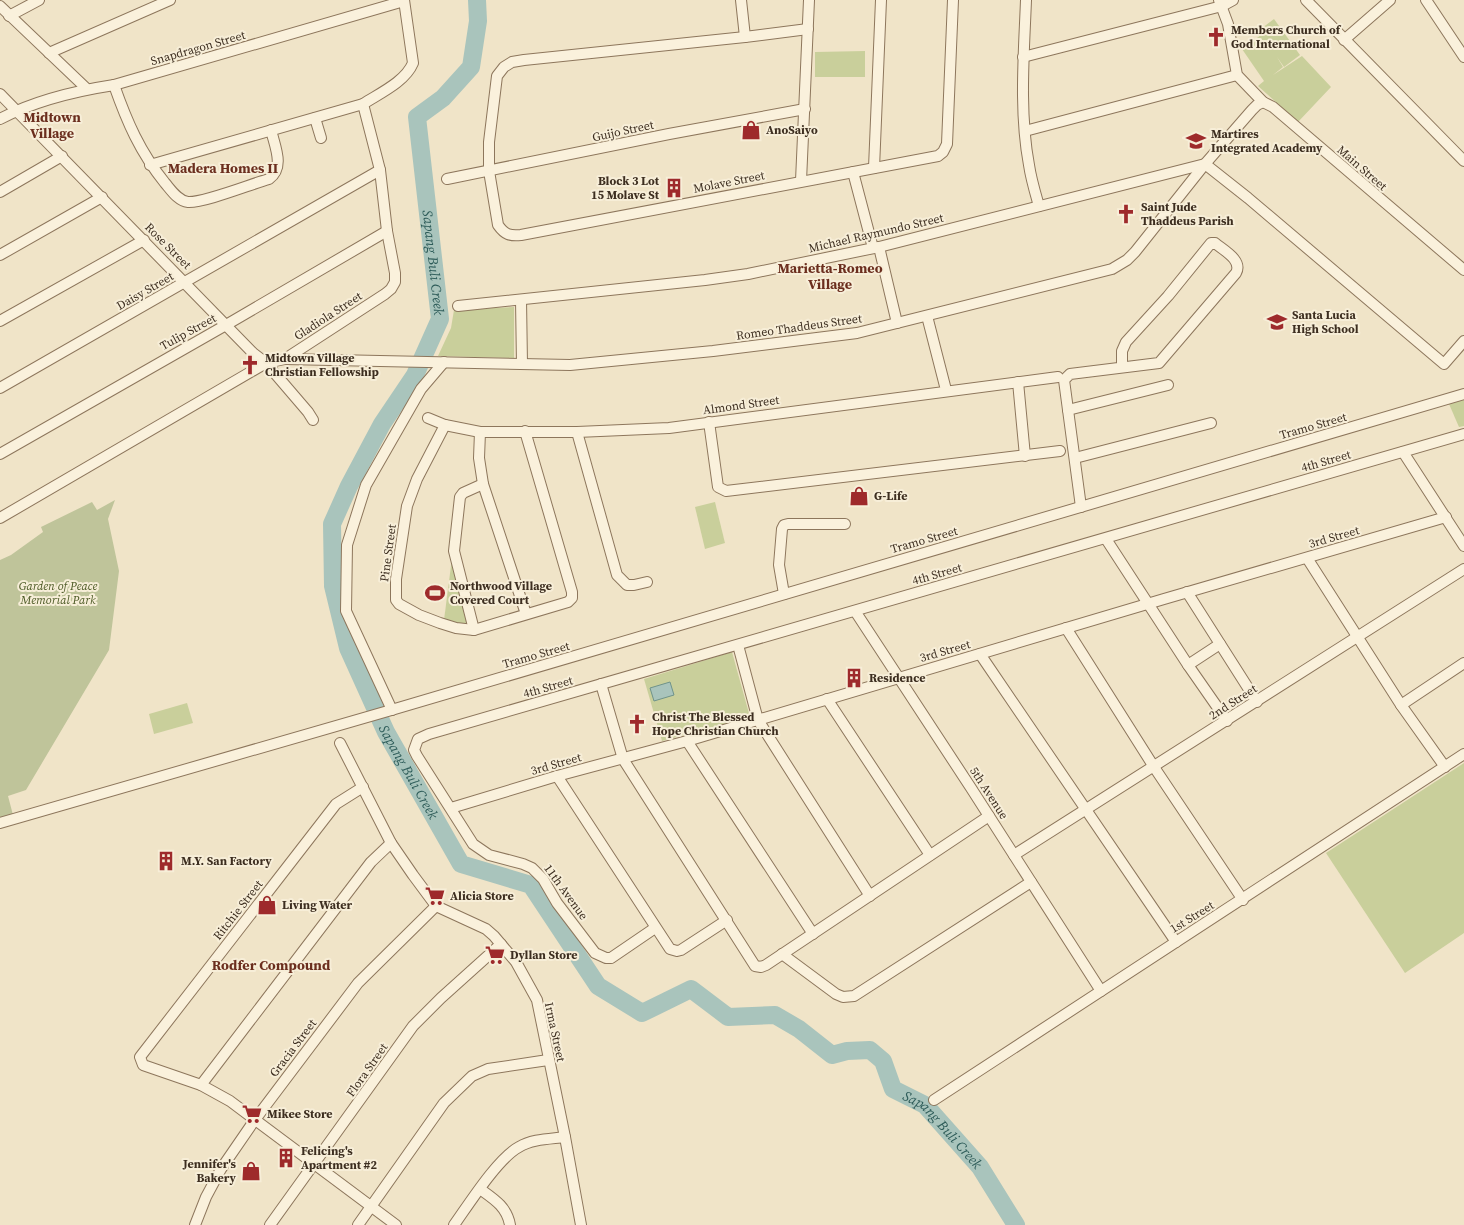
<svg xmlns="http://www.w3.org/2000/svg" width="1464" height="1225" font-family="'Source Serif 4',serif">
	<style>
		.green { fill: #c9cf9b }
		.cemetery { fill: #bfc49a }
		.water { fill: #a9c4bc; stroke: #6f938a }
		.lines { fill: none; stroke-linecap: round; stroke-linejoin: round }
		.river { stroke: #a9c4bc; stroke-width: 18 }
		.minor-casing { stroke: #8d765c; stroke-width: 12 }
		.minor { stroke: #faf1dc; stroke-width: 10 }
		.labels { text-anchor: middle; stroke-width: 4; stroke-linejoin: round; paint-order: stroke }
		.poi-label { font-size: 12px; font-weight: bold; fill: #3d2e20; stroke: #f7eed8; text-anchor: start }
		.street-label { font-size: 12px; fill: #3d2e20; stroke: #f7eed8 }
		.park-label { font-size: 12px; font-style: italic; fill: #4d5a26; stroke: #f7eed8 }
		.neighbourhood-label { font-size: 14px; font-weight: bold; fill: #6b2e1e; stroke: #f7eed8 }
		.water-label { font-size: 14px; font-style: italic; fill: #2f5d5a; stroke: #f7eed8 }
	</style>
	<rect width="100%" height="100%" fill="#f0e4c8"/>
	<g class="green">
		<polygon points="1274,19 1300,55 1284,67 1277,57 1283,67 1273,75 1302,56 1331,87 1298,122 1258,86 1264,81 1242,49 1261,35 1258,31"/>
		<polygon points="865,51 865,77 815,77 815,52"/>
		<polygon points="514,307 514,358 438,356 451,328 454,310"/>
		<polygon points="1464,400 1464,426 1459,427 1449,404"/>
		<polygon points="715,502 725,543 705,549 695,507"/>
		<polygon points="452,558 469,627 444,620"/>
		<polygon points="732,652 750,717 662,741 644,679"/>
		<polygon points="187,703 193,723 154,734 149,714"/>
		<polygon points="1464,763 1464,933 1405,973 1326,853"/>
	</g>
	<polygon class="cemetery" points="115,500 108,519 119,571 109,650 26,790 8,796 13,815 0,818 0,560 11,555 43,532 41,527 92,502 97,510"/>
	<polygon class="water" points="670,682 674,695 654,701 650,688"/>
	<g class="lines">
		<path class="river" id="s1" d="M477,0L478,21L471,67L443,98L417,117L440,319L415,375L382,424L349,486L332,524L333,586L348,648L386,732L461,864L531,885L598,986L642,1013L691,989L728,1017L775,1015L799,1029L832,1055L847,1051L870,1050L883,1061L893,1089L925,1105L980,1167L1016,1225"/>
		<defs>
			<g id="minor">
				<polyline points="741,0 745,37"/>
				<path d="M1026,0C1024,53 1019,112 1029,165C1031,179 1035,192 1039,206"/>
				<polyline points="1219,0 1228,24 1237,75 1263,102 1273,107 1464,270"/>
				<polyline points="1306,0 1464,161"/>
				<polyline points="1426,0 1464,57"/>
				<polyline points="0,6 87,89"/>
				<polyline points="9,16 39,0"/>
				<path d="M808,29L745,37L524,60L512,62L504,67L497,76L489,142V171L498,225C505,235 510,236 521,235L938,156L943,152L947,144L953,0"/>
				<polyline points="1344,40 1390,0"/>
				<polyline points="49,53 170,0"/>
				<polyline points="1023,57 1222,6 1233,0"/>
				<path d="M114,85C127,122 140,152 165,183C171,190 178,201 188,202C204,203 251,184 269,179C285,167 275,147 271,130"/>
				<polyline points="0,94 253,353 266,363 308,412 313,420"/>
				<polyline points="315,118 321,138"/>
				<path d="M0,119C34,101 75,91 114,85L404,1"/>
				<polyline points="1025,131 1237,75"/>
				<path d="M150,165L363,104C380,93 405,82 413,63L404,0"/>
				<polyline points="874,168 881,0"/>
				<polyline points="853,172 873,248"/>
				<polyline points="447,179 669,134 805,109"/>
				<polyline points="801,181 809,0"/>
				<polyline points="0,192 62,156"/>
				<polyline points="879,247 897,323"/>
				<polyline points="0,255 102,197"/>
				<polyline points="521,300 522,364"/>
				<polyline points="458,306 705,280 748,274 879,247 1205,164 1248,198 1444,364 1464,341"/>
				<polyline points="927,316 946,390"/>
				<polyline points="0,321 144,240"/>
				<polyline points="285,359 570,365 713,351 857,333 1112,269 1127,260 1135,252 1205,164 1252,110 1257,105 1263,102"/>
				<polyline points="1018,382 1025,456"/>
				<polyline points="0,388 380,170"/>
				<polyline points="1068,410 1168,385"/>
				<polyline points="428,418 445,425 480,432 577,432 669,428 1058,377"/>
				<polyline points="709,422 718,487 726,491 1060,451"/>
				<polyline points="445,425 417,479 407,506 396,579 396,600 399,604 419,615 440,623 456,628 474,630 568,602 572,598 572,592 525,431"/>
				<polyline points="480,432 479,458 483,484 526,614"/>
				<polyline points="577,432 617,575 627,585 634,585 647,582"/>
				<polyline points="1403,452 1464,546"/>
				<polyline points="0,454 226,325 387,231"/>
				<polyline points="1075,458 1211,423"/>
				<path d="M1081,507L1064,380L1070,374L1159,363L1236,273C1243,260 1223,250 1215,243H1211L1168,296L1126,342L1122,351V367"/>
				<polyline points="0,518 266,363 285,359 385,294 391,289 395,282 395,273 387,231 380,170 363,104"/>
				<polyline points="1106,539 1188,665 1227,721"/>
				<polyline points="1307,558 1401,705 1445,767"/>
				<polyline points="1187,592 1257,702"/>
				<polyline points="784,594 779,565 782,529 784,525 788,524 845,524"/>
				<polyline points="855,611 971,788 1101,991"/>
				<polyline points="1066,628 1154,767 1243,900"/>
				<polyline points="474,630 454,551 460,497 463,493 483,484"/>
				<polyline points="738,645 758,720 870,896"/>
				<polyline points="980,654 1176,942"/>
				<polyline points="1188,665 1220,644"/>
				<polyline points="601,684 623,759 755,966 761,967 766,965 989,816"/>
				<polyline points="827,699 930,855"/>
				<polyline points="1401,705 1464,663"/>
				<polyline points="392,710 346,611 347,545 366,485 421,389 444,362"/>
				<polyline points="687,741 813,934"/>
				<polyline points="340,743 391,843 413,875 436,906 486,929 494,936 516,962 537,1000 565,1137 581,1225"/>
				<polyline points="557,776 670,949 677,951 681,950 727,920"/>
				<polyline points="363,787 336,804 140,1057 143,1065 201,1085 230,1101 396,1225"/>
				<polyline points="451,808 557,776 687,741 1164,599 1446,517"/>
				<polyline points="0,823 388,711 1464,394"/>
				<polyline points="1014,855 1464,569"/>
				<polyline points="655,928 611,958 606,958 595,953 557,903 543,879 532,868 523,864 489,855 473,844 417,756 414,750 418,739 429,734 1464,434"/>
				<polyline points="782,954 836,994 843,997 854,996 1031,882"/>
				<polyline points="201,1085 371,862 391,843"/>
				<polyline points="934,1100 1464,754"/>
				<path d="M480,1189C494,1199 507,1207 510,1225"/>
				<polyline points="195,1225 206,1197 221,1169 254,1121 358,983 436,906"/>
				<polyline points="270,1225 413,1026 441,998 501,944"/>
				<polyline points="358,1225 444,1103 472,1076 488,1069 548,1060"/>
				<path d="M454,1225C469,1204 498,1158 519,1147C532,1139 550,1139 565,1137"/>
			</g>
		</defs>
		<use href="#minor" class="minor-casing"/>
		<use href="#minor" class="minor"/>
	</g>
	<defs>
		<symbol id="church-bare" viewBox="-9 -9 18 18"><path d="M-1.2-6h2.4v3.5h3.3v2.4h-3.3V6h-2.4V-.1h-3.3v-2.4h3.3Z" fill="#9e2a2b" stroke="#f7eed8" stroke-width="2.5" paint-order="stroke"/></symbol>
		<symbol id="shop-bare" viewBox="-9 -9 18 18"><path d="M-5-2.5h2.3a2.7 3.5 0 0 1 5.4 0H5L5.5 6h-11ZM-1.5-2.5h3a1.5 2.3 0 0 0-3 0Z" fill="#9e2a2b" stroke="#f7eed8" stroke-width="2.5" paint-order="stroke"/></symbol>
		<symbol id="school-bare" viewBox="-9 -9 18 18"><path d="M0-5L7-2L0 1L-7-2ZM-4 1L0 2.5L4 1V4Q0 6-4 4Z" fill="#9e2a2b" stroke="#f7eed8" stroke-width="2.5" paint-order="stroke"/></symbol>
		<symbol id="building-bare" viewBox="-9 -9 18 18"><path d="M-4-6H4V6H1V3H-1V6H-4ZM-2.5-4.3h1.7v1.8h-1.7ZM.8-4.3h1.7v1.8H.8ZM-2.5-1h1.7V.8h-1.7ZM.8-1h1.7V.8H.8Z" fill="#9e2a2b" stroke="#f7eed8" stroke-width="2.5" paint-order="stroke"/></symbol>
		<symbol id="stadium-bare" viewBox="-9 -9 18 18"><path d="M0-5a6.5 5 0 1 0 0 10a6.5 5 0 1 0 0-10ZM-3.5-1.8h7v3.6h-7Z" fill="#9e2a2b" stroke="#f7eed8" stroke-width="2.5" paint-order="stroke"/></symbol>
		<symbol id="supermarket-bare" viewBox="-9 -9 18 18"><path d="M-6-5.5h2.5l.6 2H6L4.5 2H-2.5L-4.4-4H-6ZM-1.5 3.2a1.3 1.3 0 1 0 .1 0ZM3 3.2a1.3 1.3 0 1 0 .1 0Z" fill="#9e2a2b" stroke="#f7eed8" stroke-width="2.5" paint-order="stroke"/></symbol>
	</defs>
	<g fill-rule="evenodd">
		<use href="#church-bare" x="1202" y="23" width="28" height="28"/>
		<use href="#shop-bare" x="737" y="116" width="28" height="28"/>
		<use href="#school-bare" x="1182" y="127" width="28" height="28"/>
		<use href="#building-bare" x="660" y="174" width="28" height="28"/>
		<use href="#church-bare" x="1112" y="200" width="28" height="28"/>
		<use href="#school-bare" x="1263" y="308" width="28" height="28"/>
		<use href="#church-bare" x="236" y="351" width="28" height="28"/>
		<use href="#shop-bare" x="845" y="482" width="28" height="28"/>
		<use href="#stadium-bare" x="421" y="579" width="28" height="28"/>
		<use href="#building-bare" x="840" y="664" width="28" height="28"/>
		<use href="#church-bare" x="623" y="710" width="28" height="28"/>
		<use href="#building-bare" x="152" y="847" width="28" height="28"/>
		<use href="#supermarket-bare" x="421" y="882" width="28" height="28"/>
		<use href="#shop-bare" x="253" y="891" width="28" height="28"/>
		<use href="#supermarket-bare" x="481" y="941" width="28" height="28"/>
		<use href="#supermarket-bare" x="238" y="1100" width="28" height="28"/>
		<use href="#building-bare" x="272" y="1144" width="28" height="28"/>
		<use href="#shop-bare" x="237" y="1157" width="28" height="28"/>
	</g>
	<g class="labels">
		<g class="poi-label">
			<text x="1231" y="34">Members Church of<tspan x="1231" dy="14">God International</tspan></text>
			<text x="766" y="134">AnoSaiyo</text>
			<text x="1211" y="138">Martires<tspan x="1211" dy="14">Integrated Academy</tspan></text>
			<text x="659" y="185" text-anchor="end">Block 3 Lot<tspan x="659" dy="14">15 Molave St</tspan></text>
			<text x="1141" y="211">Saint Jude<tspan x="1141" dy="14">Thaddeus Parish</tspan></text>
			<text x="1292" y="319">Santa Lucia<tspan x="1292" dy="14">High School</tspan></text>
			<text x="265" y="362">Midtown Village<tspan x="265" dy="14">Christian Fellowship</tspan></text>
			<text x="874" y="500">G-Life</text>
			<text x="450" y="590">Northwood Village<tspan x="450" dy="14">Covered Court</tspan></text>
			<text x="869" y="682">Residence</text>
			<text x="652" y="721">Christ The Blessed<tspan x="652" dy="14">Hope Christian Church</tspan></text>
			<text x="181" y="865">M.Y. San Factory</text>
			<text x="450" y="900">Alicia Store</text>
			<text x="282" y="909">Living Water</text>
			<text x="510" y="959">Dyllan Store</text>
			<text x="267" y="1118">Mikee Store</text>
			<text x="301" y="1155">Felicing's<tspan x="301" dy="14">Apartment #2</tspan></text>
			<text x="236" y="1168" text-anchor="end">Jennifer's<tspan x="236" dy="14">Bakery</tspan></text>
		</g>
		<g class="street-label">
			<text transform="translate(198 48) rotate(-16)" y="4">Snapdragon Street</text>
			<text transform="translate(623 131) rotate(-12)" y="4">Guijo Street</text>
			<text transform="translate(1362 168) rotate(41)" y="4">Main Street</text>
			<text transform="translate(729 182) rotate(-11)" y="4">Molave Street</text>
			<text transform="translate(876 233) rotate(-13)" y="4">Michael Raymundo Street</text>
			<text transform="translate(168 246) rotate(45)" y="4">Rose Street</text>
			<text transform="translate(145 291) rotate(-30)" y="4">Daisy Street</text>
			<text transform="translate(328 316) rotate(-33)" y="4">Gladiola Street</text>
			<text transform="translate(799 327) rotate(-8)" y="4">Romeo Thaddeus Street</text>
			<text transform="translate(188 332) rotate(-29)" y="4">Tulip Street</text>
			<text transform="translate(741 405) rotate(-8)" y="4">Almond Street</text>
			<text transform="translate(1313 426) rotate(-16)" y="4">Tramo Street</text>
			<text transform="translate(1326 461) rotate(-16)" y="4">4th Street</text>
			<text transform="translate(1334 537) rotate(-16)" y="4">3rd Street</text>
			<text transform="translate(924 540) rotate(-16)" y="4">Tramo Street</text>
			<text transform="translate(388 553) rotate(-82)" y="4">Pine Street</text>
			<text transform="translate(937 574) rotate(-16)" y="4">4th Street</text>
			<text transform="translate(945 651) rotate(-16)" y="4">3rd Street</text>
			<text transform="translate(536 655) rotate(-16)" y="4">Tramo Street</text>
			<text transform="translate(548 687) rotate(-16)" y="4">4th Street</text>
			<text transform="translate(1233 702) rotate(-33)" y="4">2nd Street</text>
			<text transform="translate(556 764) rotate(-16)" y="4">3rd Street</text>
			<text transform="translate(989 793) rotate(57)" y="4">5th Avenue</text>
			<text transform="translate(566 892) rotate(54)" y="4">11th Avenue</text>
			<text transform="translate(238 910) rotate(-52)" y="4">Ritchie Street</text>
			<text transform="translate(1192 917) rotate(-32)" y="4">1st Street</text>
			<text transform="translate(555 1032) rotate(78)" y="4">Irma Street</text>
			<text transform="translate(293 1048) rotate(-53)" y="4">Gracia Street</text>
			<text transform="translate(367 1070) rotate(-55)" y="4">Flora Street</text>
		</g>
		<g class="park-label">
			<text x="58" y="590">Garden of Peace<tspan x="58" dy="14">Memorial Park</tspan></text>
		</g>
		<g class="neighbourhood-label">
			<text x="52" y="122">Midtown<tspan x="52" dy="16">Village</tspan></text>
			<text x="223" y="173">Madera Homes II</text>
			<text x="830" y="273">Marietta-Romeo<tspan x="830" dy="16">Village</tspan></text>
			<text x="271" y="970">Rodfer Compound</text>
		</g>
		<g class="water-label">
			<text dy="5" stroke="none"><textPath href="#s1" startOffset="288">Sapang Buli Creek</textPath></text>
			<text dy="5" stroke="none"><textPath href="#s1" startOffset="841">Sapang Buli Creek</textPath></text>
			<text dy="5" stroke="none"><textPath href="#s1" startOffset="1561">Sapang Buli Creek</textPath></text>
		</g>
	</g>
</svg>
